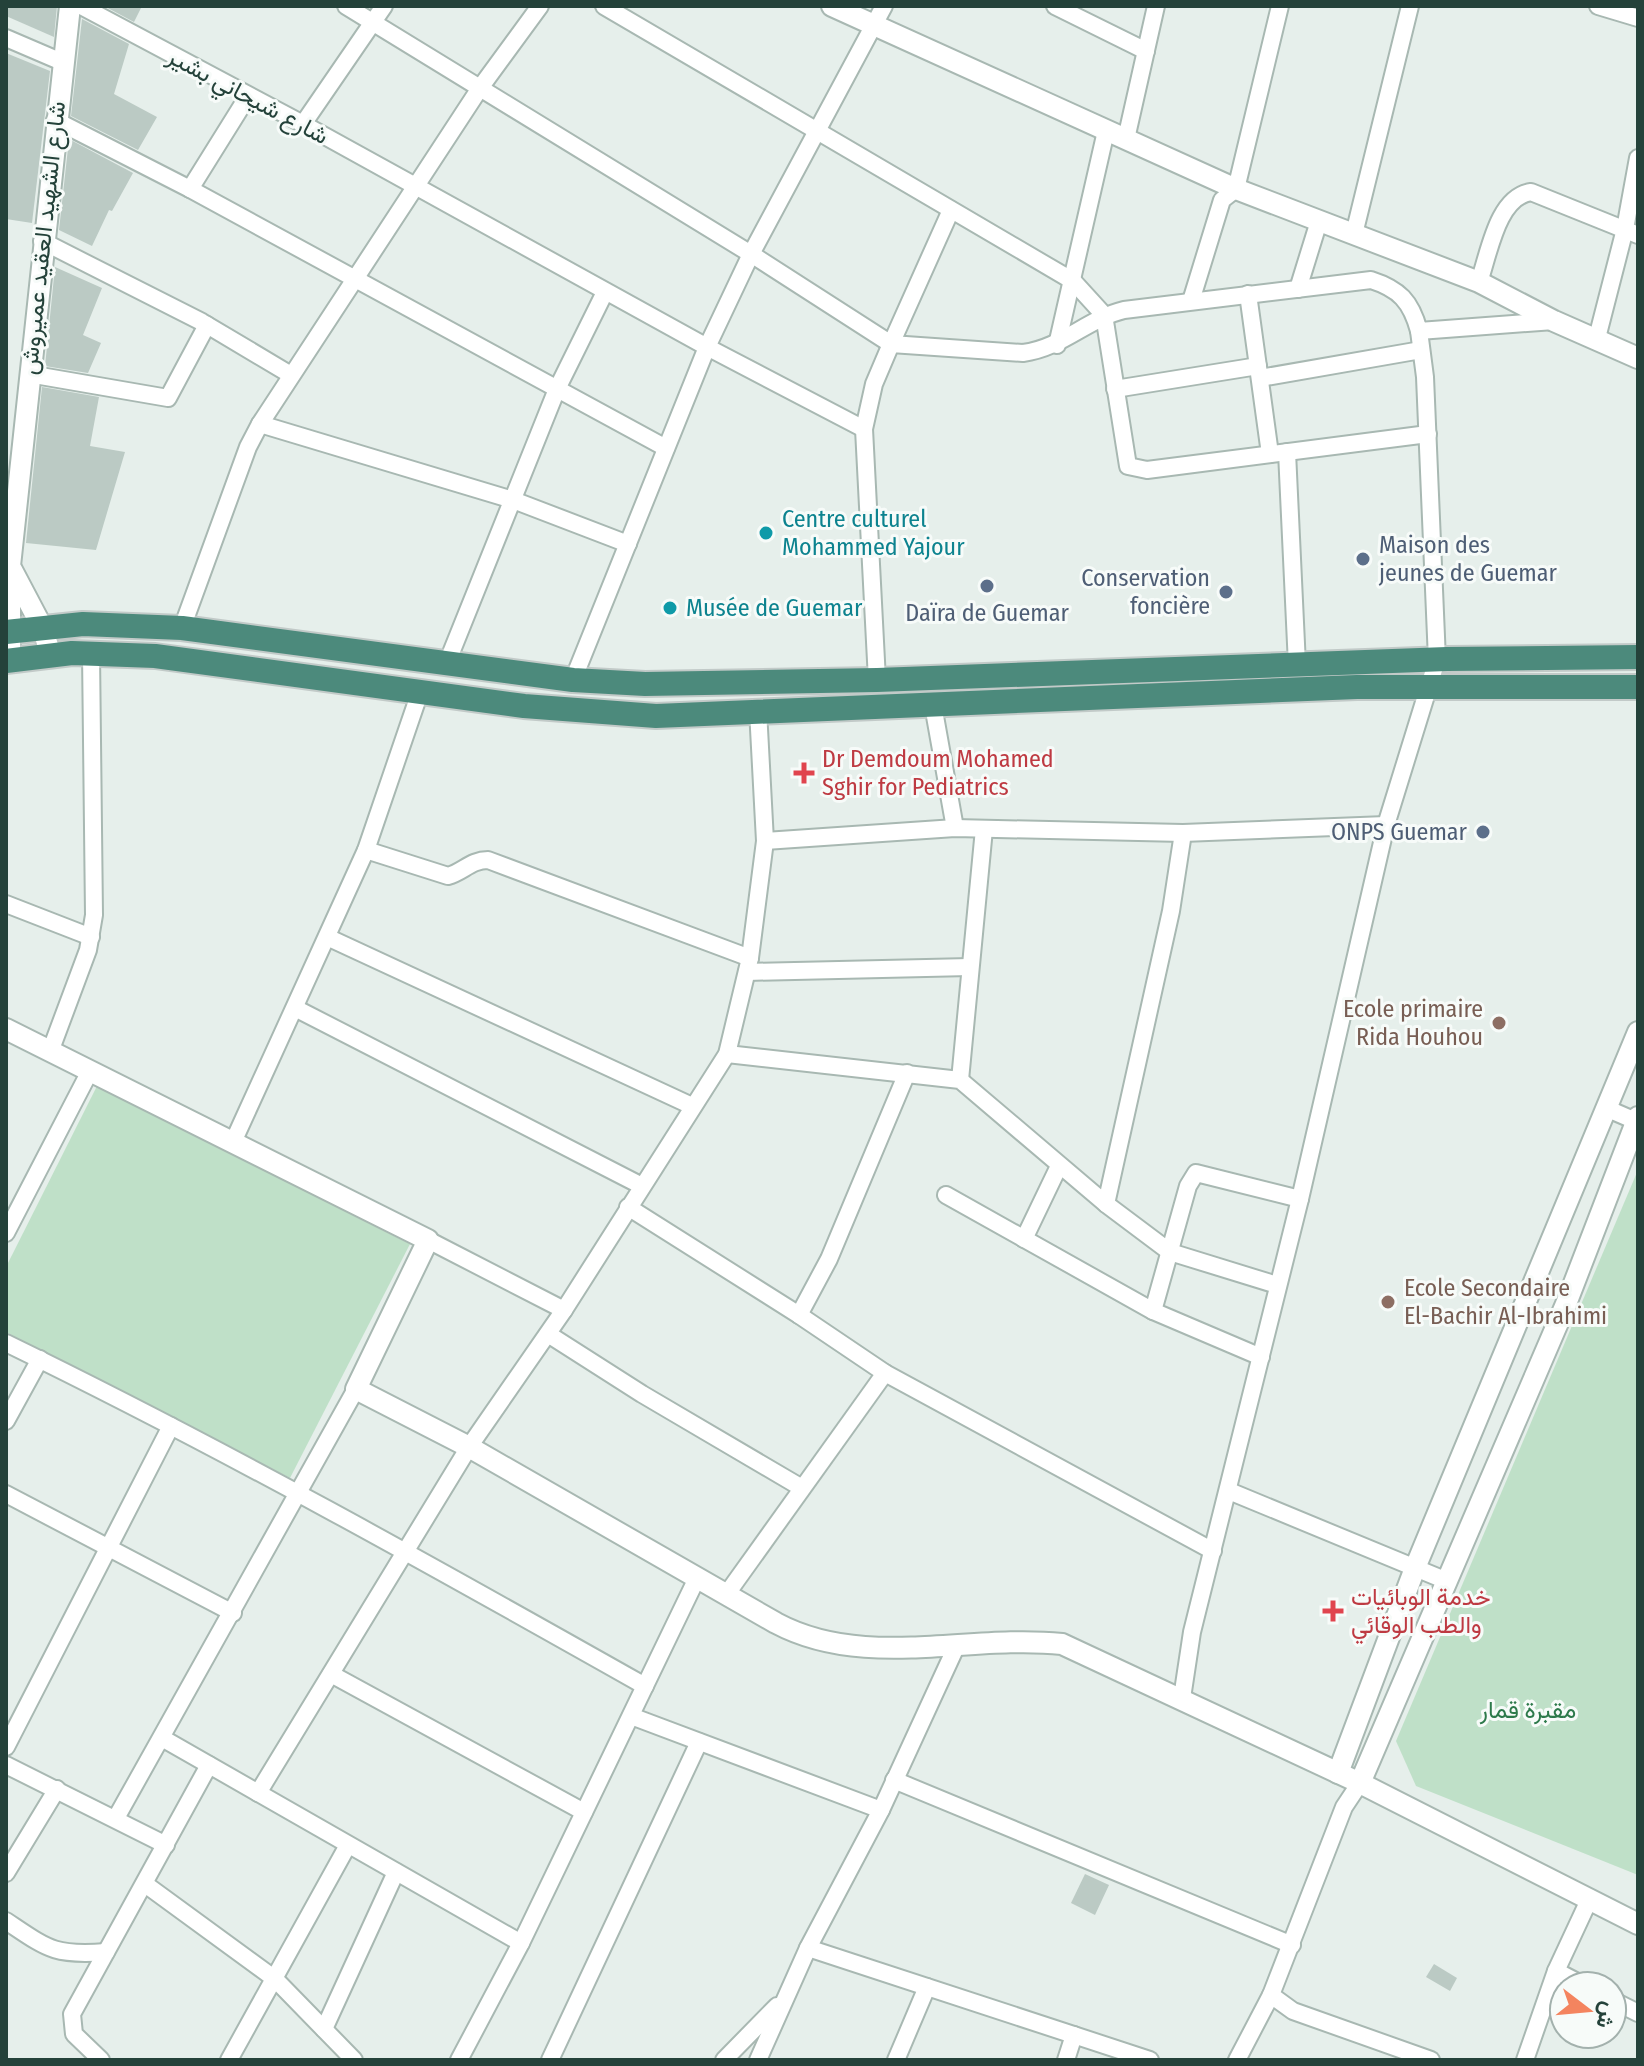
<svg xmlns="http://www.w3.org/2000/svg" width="1644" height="2066" font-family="'Fira Sans Condensed',Vazirmatn,sans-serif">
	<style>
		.green { fill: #bfe0c8 }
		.building { fill: #bbcac4 }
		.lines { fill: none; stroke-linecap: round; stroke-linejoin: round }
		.minor-casing { stroke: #a8b8b2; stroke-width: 20 }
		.tertiary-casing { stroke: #a8b8b2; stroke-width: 24 }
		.trunk-casing { stroke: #c2cac8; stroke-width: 28 }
		.minor { stroke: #fff; stroke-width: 16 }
		.tertiary { stroke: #fff; stroke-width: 20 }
		.trunk { stroke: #4c8a7c; stroke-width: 24 }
		.culture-dot { fill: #0f9aa8; stroke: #f7fbf9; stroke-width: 3 }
		.service-dot { fill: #5c6f8a; stroke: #f7fbf9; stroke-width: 3 }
		.health-dot { fill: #e0444e; stroke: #f7fbf9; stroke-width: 3 }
		.education-dot { fill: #8d6e63; stroke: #f7fbf9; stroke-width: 3 }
		.labels { text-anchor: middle; stroke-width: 6; stroke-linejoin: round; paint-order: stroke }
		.street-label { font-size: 24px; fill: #24423a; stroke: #f7fbf9 }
		.culture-label { font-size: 24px; fill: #0d838f; stroke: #f7fbf9; text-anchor: start }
		.service-label { font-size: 24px; fill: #4e5e75; stroke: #f7fbf9; text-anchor: end }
		.health-label { font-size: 24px; fill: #be3a42; stroke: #f7fbf9; text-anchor: start }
		.education-label { font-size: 24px; fill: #785e54; stroke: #f7fbf9; text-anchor: end }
		.park-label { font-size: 24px; fill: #2d7a4b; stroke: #f7fbf9 }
	</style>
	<rect width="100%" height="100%" fill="#e6efeb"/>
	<g class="green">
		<polygon points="97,1086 410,1244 290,1478 6,1332 6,1267"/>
		<polygon points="1638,1170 1638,1875 1416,1786 1396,1741"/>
	</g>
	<g class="building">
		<polygon points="6,6 57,6 54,37 6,16"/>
		<polygon points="104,6 142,6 134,22"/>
		<polygon points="82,19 129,44 114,94 157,117 138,150 71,116"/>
		<polygon points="6,53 50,71 32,223 6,219"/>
		<polygon points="69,139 133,173 112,211 109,210 92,246 59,230"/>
		<polygon points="55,267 102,288 83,335 101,343 88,373 45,366"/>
		<polygon points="42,387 99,397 90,446 125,452 96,550 26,543"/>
		<polygon points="1085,1874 1109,1885 1095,1915 1071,1903"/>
		<polygon points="1434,1964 1457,1978 1450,1991 1426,1977"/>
	</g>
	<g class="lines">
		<defs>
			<g id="minor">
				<polyline points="81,6 303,124 707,347 751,254 884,6"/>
				<polyline points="346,6 751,254 891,344 951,210"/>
				<polyline points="604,6 1073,281 1104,315 1128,466 1147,470 1428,434"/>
				<polyline points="1055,6 1146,51"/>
				<polyline points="1598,6 1638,18"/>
				<polyline points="6,38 62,62"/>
				<polyline points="55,120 190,189 666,448"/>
				<polyline points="303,124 384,6"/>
				<polyline points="1126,139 1156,6"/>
				<polyline points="190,189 248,96"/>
				<polyline points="1354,234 1410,6"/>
				<polyline points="42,241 202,322 291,375"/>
				<path d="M1479,282C1489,254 1497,197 1531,192L1638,235"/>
				<polyline points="1298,289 1319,221"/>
				<polyline points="1248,294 1270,454"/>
				<polyline points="1191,301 1222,200 1236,189 1280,6"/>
				<polyline points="1597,338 1625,229 1638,158"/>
				<polyline points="1057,345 1106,131"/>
				<polyline points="29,374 168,398 207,325"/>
				<polyline points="1260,378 1421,350"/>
				<polyline points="1115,389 1258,366"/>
				<polyline points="260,424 513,500 628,544"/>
				<polyline points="1287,452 1297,665"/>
				<polyline points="182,628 248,447 260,424 480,88 540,6"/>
				<polyline points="447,663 557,389 605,292"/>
				<polyline points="573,680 707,347 864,429"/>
				<path d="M877,680L864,429L874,384L891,344L1023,353C1062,348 1087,319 1124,310L1371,280C1399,289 1411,301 1419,331L1554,321"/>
				<polyline points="933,705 955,828"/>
				<polyline points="765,841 955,828 1183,833 1386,825"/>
				<path d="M366,850L448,876C463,872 471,860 488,860L750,958"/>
				<polyline points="6,904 91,937"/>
				<polyline points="327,937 692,1106"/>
				<polyline points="747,972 970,967"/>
				<polyline points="295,1008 642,1186"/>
				<polyline points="50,1052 88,950 94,915 91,653"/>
				<polyline points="727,1054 960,1080 1106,1204 1170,1252 1277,1285"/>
				<polyline points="960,1080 984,829"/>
				<polyline points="1608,1109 1638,1122"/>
				<polyline points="234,1140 366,850 420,692"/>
				<polyline points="946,1195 1153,1311 1261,1357"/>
				<polyline points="1106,1204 1171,911 1183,833"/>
				<polyline points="628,1207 799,1315 829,1259 907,1073"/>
				<polyline points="6,1233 90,1071"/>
				<polyline points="1024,1239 1059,1166"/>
				<polyline points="428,1240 564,1310"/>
				<polyline points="1153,1311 1188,1186 1196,1173 1300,1199"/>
				<polyline points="799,1315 885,1373 1213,1551"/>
				<polyline points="548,1334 642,1394 802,1488"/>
				<path d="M6,1343C224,1449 434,1567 645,1686"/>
				<polyline points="6,1421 40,1359"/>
				<polyline points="1229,1491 1447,1581"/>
				<polyline points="6,1494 233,1613"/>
				<polyline points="726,1595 885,1373"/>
				<polyline points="956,1647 881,1810 808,1948 1150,2060"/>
				<polyline points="331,1674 584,1812"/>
				<polyline points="1182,1698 1192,1632 1300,1199 1386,825 1437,660 1425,377 1419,331"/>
				<polyline points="631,1716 881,1810"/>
				<polyline points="162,1738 521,1943"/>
				<polyline points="6,1747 171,1426"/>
				<polyline points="6,1765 166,1845"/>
				<polyline points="894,1780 1292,1945"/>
				<polyline points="1360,1783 1344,1807 1271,1995 1293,2011 1431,2060"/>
				<polyline points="258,1793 469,1447 564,1310 727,1054 750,958 765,841 758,710"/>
				<polyline points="116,1818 356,1389"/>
				<polyline points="6,1873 57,1789"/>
				<polyline points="145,1884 275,1979 354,2060"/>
				<path d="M6,1921C48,1949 54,1956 106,1952"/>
				<polyline points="1556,1971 1585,1986"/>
				<polyline points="1612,2000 1638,2013"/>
				<polyline points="324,2029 396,1872"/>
				<polyline points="101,2060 74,2034 72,2014 209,1765"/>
				<polyline points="229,2060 348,1845"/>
				<polyline points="459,2060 521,1943 697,1578"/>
				<polyline points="550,2060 699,1742"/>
				<polyline points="724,2060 777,2006"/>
				<polyline points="758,2060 808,1948"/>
				<polyline points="896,2060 927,1987"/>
				<polyline points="1066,2060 1074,2035"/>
				<polyline points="1237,2060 1271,1995"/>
				<polyline points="1525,2060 1556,1971 1590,1898"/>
			</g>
			<g id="tertiary">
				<polyline points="832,6 1236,189 1479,282 1554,321 1638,358"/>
				<polyline points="12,570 42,627 51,655"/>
				<polyline points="10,661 10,566 70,6"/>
				<path d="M6,1029L428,1240L356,1389L469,1447L776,1623C864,1670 967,1634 1062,1644L1360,1783L1638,1924"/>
				<polyline points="1338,1773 1415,1568 1638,1032"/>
				<polyline points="1360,1783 1566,1304 1638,1117"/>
			</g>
			<g id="trunk">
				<polyline points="6,632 83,624 182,628 573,680 645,684 877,680 1447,659 1638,657"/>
				<polyline points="6,661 72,653 155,656 524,706 656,716 1357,687 1638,687"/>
			</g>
		</defs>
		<use href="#minor" class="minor-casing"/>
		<use href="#tertiary" class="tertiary-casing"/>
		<use href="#trunk" class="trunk-casing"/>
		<use href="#minor" class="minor"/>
		<use href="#tertiary" class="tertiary"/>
		<use href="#trunk" class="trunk"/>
	</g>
	<g class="culture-dot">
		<circle cx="766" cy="533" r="8"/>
		<circle cx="670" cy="608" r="8"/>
	</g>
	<g class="service-dot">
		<circle cx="1363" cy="559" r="8"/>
		<circle cx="987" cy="586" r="8"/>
		<circle cx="1226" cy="592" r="8"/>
		<circle cx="1483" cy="832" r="8"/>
	</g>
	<g class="health-dot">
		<path d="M800 761h8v8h8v8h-8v8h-8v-8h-8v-8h8z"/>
		<path d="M1329 1599h8v8h8v8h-8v8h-8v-8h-8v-8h8z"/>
	</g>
	<g class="education-dot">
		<circle cx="1499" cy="1023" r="8"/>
		<circle cx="1388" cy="1302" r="8"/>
	</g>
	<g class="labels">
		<g class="street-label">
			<text transform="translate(248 96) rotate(28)" y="8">شارع شيحاني بشير</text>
			<text transform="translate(43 238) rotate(-84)" y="8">شارع الشهيد العقيد عميروش</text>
		</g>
		<g class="culture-label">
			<text x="782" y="527">Centre culturel<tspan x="782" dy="28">Mohammed Yajour</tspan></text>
			<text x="686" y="616">Musée de Guemar</text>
		</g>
		<g class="service-label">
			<text x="1379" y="553" text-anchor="start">Maison des<tspan x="1379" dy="28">jeunes de Guemar</tspan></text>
			<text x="1210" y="586">Conservation<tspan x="1210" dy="28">foncière</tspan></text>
			<text x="987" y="621" text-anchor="middle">Daïra de Guemar</text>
			<text x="1467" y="840">ONPS Guemar</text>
		</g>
		<g class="health-label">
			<text x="822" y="767">Dr Demdoum Mohamed<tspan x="822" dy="28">Sghir for Pediatrics</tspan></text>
			<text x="1351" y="1605">خدمة الوبائيات<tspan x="1351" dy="28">والطب الوقائي</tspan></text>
		</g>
		<g class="education-label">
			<text x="1483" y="1017">Ecole primaire<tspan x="1483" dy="28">Rida Houhou</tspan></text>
			<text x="1404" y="1296" text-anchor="start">Ecole Secondaire<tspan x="1404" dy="28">El-Bachir Al-Ibrahimi</tspan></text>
		</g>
		<g class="park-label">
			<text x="1528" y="1718">مقبرة قمار</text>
		</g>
	</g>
	<rect width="1644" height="2066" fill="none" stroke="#24423a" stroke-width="16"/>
	<g transform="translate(1588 2010) rotate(106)"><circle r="38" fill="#f7fbf9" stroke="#a3b1ad" stroke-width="2"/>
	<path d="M0-6L14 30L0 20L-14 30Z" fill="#f4845f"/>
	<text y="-12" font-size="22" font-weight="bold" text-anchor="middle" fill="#24423a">ش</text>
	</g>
</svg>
